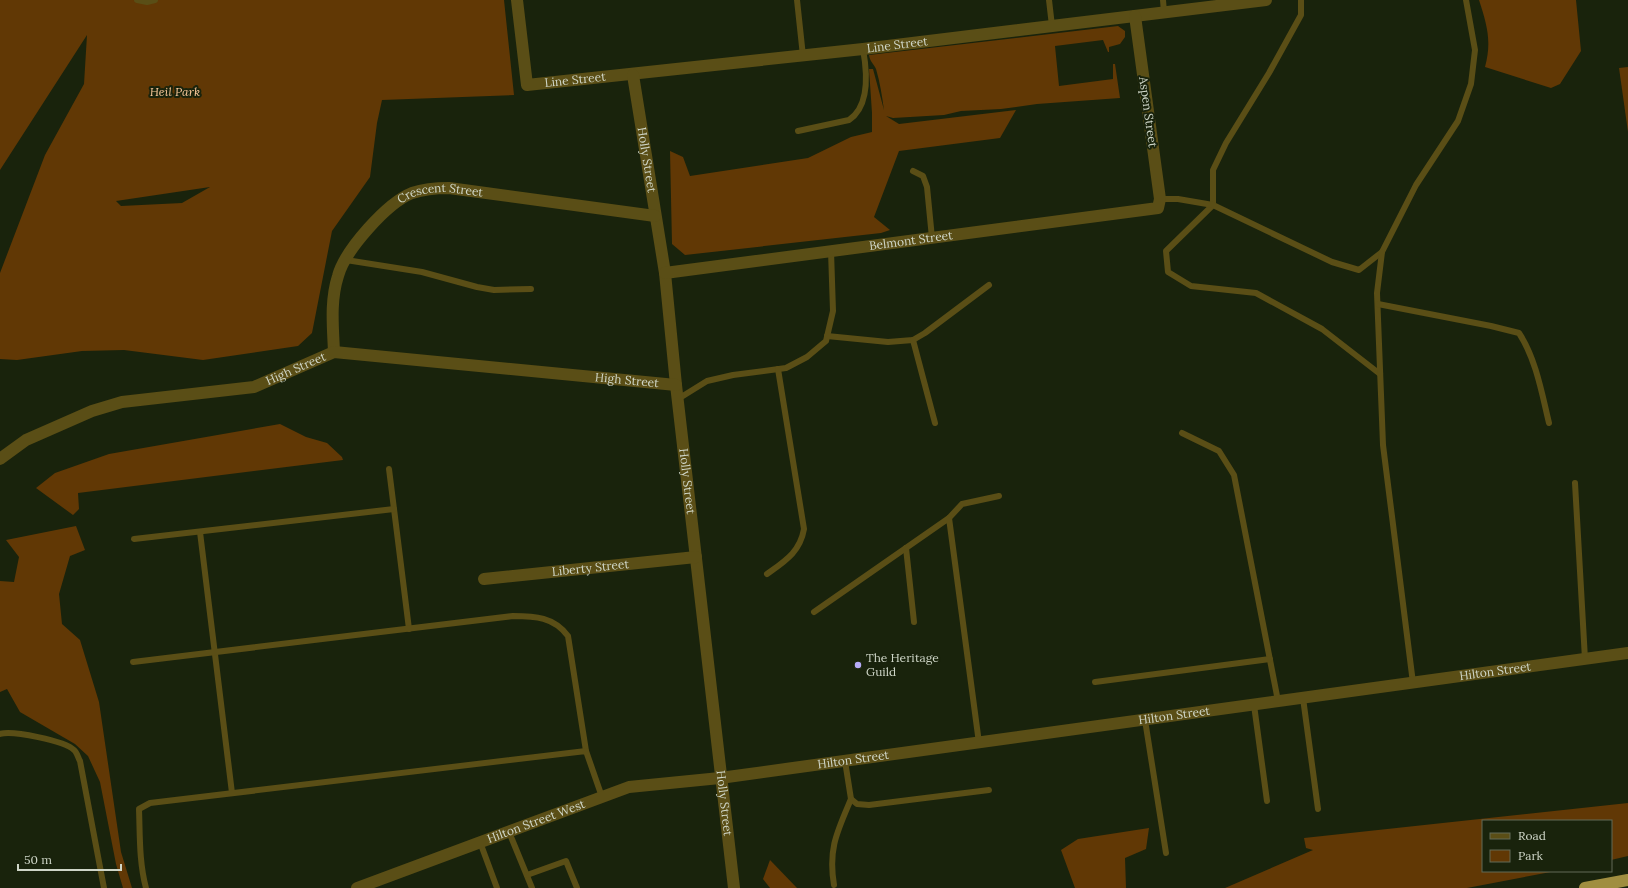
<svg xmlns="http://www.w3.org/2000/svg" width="1628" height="888" font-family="Lora,serif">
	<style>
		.green { fill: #613805; fill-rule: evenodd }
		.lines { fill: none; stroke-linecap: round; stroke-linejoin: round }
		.lane { stroke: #5a4e16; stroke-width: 6 }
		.street { stroke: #5a4e16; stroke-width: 12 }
		.highway { stroke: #a08e40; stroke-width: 12 }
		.poi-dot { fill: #b6abf8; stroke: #19230c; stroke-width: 1.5 }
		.labels { text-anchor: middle; stroke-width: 4; stroke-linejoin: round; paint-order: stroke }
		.street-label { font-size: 12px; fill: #cfd6c8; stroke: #19230c }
		.park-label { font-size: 12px; font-style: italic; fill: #f8c799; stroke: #19230c }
		.poi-label { font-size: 12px; fill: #cfd6c8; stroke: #19230c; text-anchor: start }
	</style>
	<rect width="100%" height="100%" fill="#19230c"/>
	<g class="green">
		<path d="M0,0H504L514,95L382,100L377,123L370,177L332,231L312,333L298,346L203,360L124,350L82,351L17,360L0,359V273L45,155L84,84L87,35L0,170ZM210,187L182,203L121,206L116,201Z"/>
		<path d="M1479,0H1576L1581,51L1560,84L1551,88L1485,67C1492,41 1487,25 1479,0Z"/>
		<path d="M1118,26L1125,31V37L1120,44L1109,47V52H1108L1103,40L1055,46L1059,86L1113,79V64H1115L1120,98L1037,104L1001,109L961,111L944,115L893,118L886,116L899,124L1016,110L1000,138L899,151L874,217L890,230L881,233L685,255L672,244L670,151L683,157L690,176L808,158L851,137L872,132V113L869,69H873L884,110C882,96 880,82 876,69C874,64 870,62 869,55Z"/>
		<polygon points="1628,67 1628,132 1619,68"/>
		<polygon points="280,424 306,437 327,443 342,457 343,460 78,493 79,509 73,515 36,488 55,473 109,454"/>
		<polygon points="76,526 85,550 70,556 59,594 62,624 80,640 99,702 121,852 132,888 123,888 116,864 100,782 88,756 75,744 20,712 7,689 0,692 0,581 14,582 19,557 6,540"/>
		<polygon points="1628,803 1628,856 1611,860 1611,821 1483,821 1483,871 1556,871 1467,888 1225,888 1313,850 1306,848 1304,838"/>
		<polygon points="1149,828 1146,849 1125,858 1126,888 1075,888 1061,850 1078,839"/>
		<polygon points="770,860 797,888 770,888 763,879"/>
	</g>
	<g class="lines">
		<g class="lane">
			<polyline points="137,0 147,2 155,0"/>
			<polyline points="797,0 803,56"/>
			<polyline points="1049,0 1052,26"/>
			<polyline points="1163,0 1164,12"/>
			<polyline points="1301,0 1301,15 1269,73 1226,143 1213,170 1213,205 1166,251 1168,272 1191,286 1256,293 1322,329 1380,374"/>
			<path d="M798,131L849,120C870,106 867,71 863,49"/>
			<polyline points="913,171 923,176 927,187 932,238"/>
			<polyline points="1160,199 1178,199 1213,205 1332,262 1359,270 1382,252 1416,185 1458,121 1471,84 1475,50 1466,0"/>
			<polyline points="1382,252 1377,293 1383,445 1413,683"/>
			<polyline points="346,260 422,272 477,287 494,290 531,289"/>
			<path d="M1378,304L1491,326L1519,333C1536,359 1542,394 1549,423"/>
			<polyline points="827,336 888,342 913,340 925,333 989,285"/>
			<polyline points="913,340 935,423"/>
			<polyline points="678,399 707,381 733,375 786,368 807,357 826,341 833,311 831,251"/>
			<polyline points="1182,433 1219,451 1234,475 1278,701"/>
			<polyline points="389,469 409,629"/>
			<polyline points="1575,483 1585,659"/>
			<polyline points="949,518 962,504 999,496"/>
			<polyline points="200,532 232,793"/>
			<polyline points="134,539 394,509"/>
			<polyline points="906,548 914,622"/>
			<path d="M767,574C785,561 800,552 804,529L778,369"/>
			<polyline points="814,612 949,518 979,743"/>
			<path d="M133,662L513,616C535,616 554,617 568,636L586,751"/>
			<polyline points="1095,682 1270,659"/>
			<polyline points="1303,698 1318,809"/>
			<polyline points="1254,705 1267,801"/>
			<polyline points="1145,720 1166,853"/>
			<path d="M0,734C12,730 65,741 74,750C77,752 78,758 80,761L104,888"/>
			<polyline points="845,761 851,799 857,804 869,805 989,790"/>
			<polyline points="509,832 532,888"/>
			<polyline points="480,842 497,888"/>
			<polyline points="527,875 566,861 577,888"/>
			<path d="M834,885C828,849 837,832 851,799"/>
			<path d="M146,888C139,862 140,835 139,809L150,803L586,751L602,797"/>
		</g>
		<g class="street">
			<path id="s1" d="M517,0L527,85L863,49L1266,0"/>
			<path id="s2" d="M633,75L665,273L676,385L734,888"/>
			<path id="s3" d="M665,273L1158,208L1160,199L1135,16"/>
			<path id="s4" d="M334,352C333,327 330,301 338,276C345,250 387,203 412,193C424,189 436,188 449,188L655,216"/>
			<path id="s5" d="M0,459L26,440L92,411L122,402L254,387L334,352L676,385"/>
			<path id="s6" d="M484,579L696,557"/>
			<path id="s7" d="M357,888L629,787L720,778L1628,653"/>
		</g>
		<polyline class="highway" points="1585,888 1628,880"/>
	</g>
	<circle class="poi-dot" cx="858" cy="665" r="4"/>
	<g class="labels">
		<g class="street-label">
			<text dy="4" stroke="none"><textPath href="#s1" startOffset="458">Line Street</textPath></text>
			<text dy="4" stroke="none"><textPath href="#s1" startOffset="134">Line Street</textPath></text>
			<text transform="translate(1148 112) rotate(82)" y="4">Aspen Street</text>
			<text dy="4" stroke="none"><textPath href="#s2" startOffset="86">Holly Street</textPath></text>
			<text dy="4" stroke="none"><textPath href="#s4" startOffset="218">Crescent Street</textPath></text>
			<text dy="4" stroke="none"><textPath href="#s3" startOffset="248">Belmont Street</textPath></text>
			<text dy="4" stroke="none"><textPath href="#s5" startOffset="314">High Street</textPath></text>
			<text dy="4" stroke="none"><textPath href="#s5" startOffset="650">High Street</textPath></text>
			<text dy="4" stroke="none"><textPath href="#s2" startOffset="410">Holly Street</textPath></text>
			<text dy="4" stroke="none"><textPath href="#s6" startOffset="107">Liberty Street</textPath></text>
			<text dy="4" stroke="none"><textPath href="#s7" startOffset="1164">Hilton Street</textPath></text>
			<text dy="4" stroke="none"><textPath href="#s7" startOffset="840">Hilton Street</textPath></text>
			<text dy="4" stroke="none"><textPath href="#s7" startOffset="516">Hilton Street</textPath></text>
			<text dy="4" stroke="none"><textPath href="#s2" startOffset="734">Holly Street</textPath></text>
			<text dy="4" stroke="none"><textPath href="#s7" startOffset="191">Hilton Street West</textPath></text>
		</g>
		<g class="park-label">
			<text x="175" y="96">Heil Park</text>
		</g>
		<g class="poi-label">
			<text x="866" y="662">The Heritage<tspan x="866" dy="14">Guild</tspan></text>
		</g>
	</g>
	<rect x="1482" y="820" width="130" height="52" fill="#19230c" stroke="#626b57"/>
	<rect x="1490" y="833" width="20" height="6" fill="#5a4e16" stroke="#626b57"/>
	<text x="1518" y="840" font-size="12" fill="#cfd6c8">Road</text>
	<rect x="1490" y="850" width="20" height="12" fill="#613805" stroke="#626b57"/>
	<text x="1518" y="860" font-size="12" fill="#cfd6c8">Park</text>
	<path d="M18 864v6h103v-6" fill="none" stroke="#cfd6c8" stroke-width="2"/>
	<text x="24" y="864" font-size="12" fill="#cfd6c8" stroke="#19230c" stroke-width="3" paint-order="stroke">50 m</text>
</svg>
